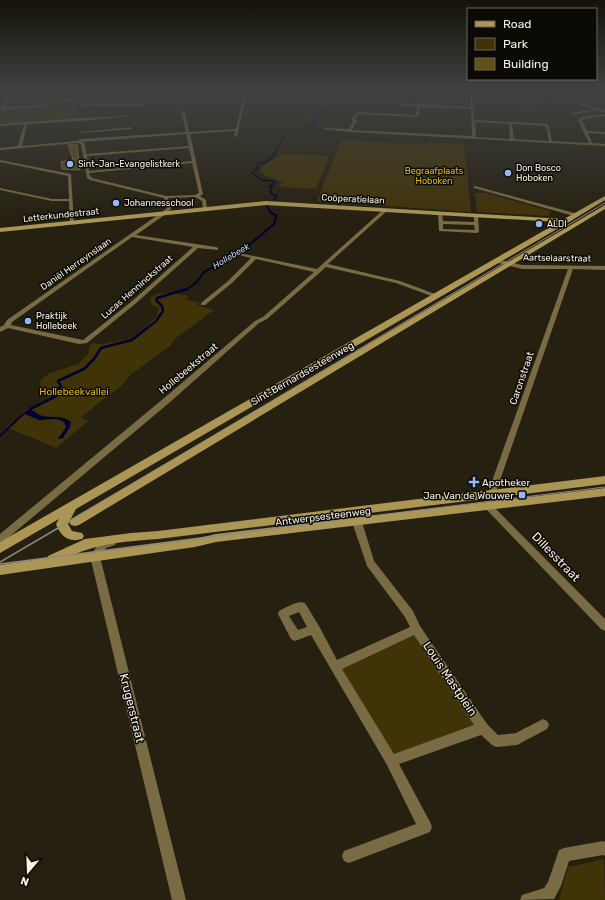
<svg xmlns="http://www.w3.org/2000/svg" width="605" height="900" font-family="Rubik,sans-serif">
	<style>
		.green { fill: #403308 }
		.water { fill: #000034 }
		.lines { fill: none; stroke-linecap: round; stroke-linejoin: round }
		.stream-far4 { stroke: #000034; stroke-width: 1 }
		.stream-far3 { stroke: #000034; stroke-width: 1.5 }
		.stream-far2 { stroke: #000034; stroke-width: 2 }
		.stream-far1 { stroke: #000034; stroke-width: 2.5 }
		.stream { stroke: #000034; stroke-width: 3 }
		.building { fill: #625017; stroke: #7b7562 }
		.street { fill: #796b44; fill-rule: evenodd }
		.secondary { fill: #ab9656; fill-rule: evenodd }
		.tram-far1 { stroke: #8f8b7e; stroke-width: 1 }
		.tram { stroke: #8f8b7e; stroke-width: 1.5 }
		.poi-dot { fill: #91b8fd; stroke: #0c0a04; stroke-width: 1.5 }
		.labels { text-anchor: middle; stroke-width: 3; stroke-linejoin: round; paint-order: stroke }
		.far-poi-label { font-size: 9px; fill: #f4f1e7; stroke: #0c0a04; text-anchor: start }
		.far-park-label { font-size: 9px; fill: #e4b91b; stroke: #0c0a04 }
		.far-street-label { font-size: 9px; fill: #f4f1e7; stroke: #0c0a04 }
		.far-water-label { font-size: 9px; font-style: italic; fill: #bbd3fd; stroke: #0c0a04 }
		.street-label { font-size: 10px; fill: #f4f1e7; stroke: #0c0a04 }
		.park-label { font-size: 10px; fill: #e4b91b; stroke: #0c0a04 }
		.poi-label { font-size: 10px; fill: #f4f1e7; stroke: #0c0a04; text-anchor: start }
		.near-street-label { font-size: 12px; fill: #f4f1e7; stroke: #0c0a04 }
	</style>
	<rect width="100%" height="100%" fill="#252010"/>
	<g class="green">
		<polygon points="475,95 530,96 536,105 479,104"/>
		<polygon points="76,100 75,118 0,124 0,112 3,108 47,107 50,101"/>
		<polygon points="341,140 426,145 427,142 464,144 471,212 317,201"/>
		<polygon points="284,153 329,156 316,189 280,187 282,182 266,176 260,172 263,166"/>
		<polygon points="475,193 485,193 551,211 549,216 477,212"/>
		<polygon points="174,293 189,296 185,299 200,303 197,305 214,310 176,338 170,346 130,375 121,386 81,417 88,421 56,448 6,427 29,408 49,397 39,394 41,379 50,373 78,364 89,353 89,347 93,343 104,344 133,338 156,317 159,308 151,304 150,298 158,294"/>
		<polygon points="416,629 483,728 391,761 335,667"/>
		<polygon points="604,859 605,900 559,900 568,867"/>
	</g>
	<path class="water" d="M28,410L34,411C45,422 59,412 71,422L70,427L63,438L58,439L66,427L64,422L56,419L39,420L25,414L0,437V435L16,419Z"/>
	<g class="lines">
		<polyline class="stream-far4" points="281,144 285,138 282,136 286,132 316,126 312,123 316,122 318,119 310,113 329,110 335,107 358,107 395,102 392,100 440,97 448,96 445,95 448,94"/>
		<g class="stream-far3">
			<polyline points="274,200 277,196 272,194 270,191 272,188 269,186 274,185 274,181 262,180 252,173 257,169 258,164 266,162 275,155 274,154 277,150 276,147 281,143"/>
			<polyline points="267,206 268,209"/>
		</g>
		<polyline class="stream-far2" points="186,290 197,282 204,272 221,263 224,258 240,252 241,249 248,246 275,223 276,215 271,213 268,208"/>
		<polyline class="stream-far1" points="58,394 57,390 61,386 58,381 84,369 94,359 101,348 132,340 156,321 163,311 162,306 156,300 157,298 187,289"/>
		<polyline class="stream" points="31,412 30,409 58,395 58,393"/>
	</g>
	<polygon class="building" points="68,145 77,145 80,170 62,169 61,162 73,159"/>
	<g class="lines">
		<g class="street">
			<polygon points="5,93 7,93 4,96 10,97 14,93 16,93 4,107 44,105 47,101 34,101 40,93 42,93 37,100 132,96 50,101 45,107 0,110 0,107 8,99 1,97"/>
			<path d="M466,93L526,94L525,96L473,95L474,120L548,124L552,141L589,143L578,120L582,117L605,114V116L583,119L582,120L587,131L605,132V134L588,133L592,143L605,144V146L350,132L323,129L325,128L349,129L353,121L351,119L357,112L416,115L417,106L399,105L400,103L470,107V95ZM420,107L471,109L472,136L352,130L357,121L355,119L358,114L417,117L419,116ZM475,122L509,124L510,139L476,137ZM512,124L546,126L549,141L514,139Z"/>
			<path d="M246,94L237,137L234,136L235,131L190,134L203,194L200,196L206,200L207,210L203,209L202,201L195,197L168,198L171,209L166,214L136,235L216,247L218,248V250L198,248L135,304L87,343L79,344L8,328L0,332V327L4,325L7,320L162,212L167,208L164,198L90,180L87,178L81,144L77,143L0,150V148L18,146L24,124L0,126V124L81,118L134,116L81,121L27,124L22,146L76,141L82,139L186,132L181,112L183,111L185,112L189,132L236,129L244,95ZM186,134L189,146L86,154L85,143L81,142ZM189,148L192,161L89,171L87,156ZM192,163L199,193L195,195L166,196L92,178L90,176L89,173ZM132,237L193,247L131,302L83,340L11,325L12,322Z"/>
			<path d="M530,94C559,96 578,102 605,111V113L597,110L570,115L571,113L594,109L569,101L548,97L529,96Z"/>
			<polygon points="143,103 144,105 79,106 80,105"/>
			<polygon points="131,127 132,129 82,133 80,132"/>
			<polygon points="0,160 71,174 74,224 70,223 69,201 52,201 0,190 0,188 52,199 69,199 68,176 0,162"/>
			<polygon points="475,186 578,214 578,215 574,216 474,188 473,187"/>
			<polygon points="384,209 388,210 328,264 400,281 438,295 438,297 434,297 396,283 326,267 267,319 259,323 169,403 3,542 0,543 0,534 163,399 255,321 263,317 314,272 256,259 232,283 205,305 201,305 201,303 228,281 251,258 239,255 239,253 317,269"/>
			<path d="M440,212L442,213L443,221L474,222V215L478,214L479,232L477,233L439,231L438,213ZM443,224L474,225L475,230L443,229Z"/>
			<polygon points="496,259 522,265 605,266 605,270 573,269 495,495 494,497 488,497 487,495 568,269 522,269 494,262 494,260"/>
			<polygon points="488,503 491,504 605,619 605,631 601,629 485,508 484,506 485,504"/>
			<path d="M357,519L360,520L362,522L374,561L413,611L420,626L487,724L498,735L516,733L543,719L547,721L549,725L547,729L517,745L496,747L492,745L481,735L399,764L430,822L432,827L430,832L349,863L344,861L342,856L344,851L416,824L387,765L311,635L295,641L291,639L278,614L279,611C286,608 297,600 305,603L319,626L337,660L410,627L405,617L367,566L352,522L354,520ZM299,612L307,627L298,630L289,616ZM414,635L474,725L394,754L342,669Z"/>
			<polygon points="112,538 115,539 117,542 115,545 106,548 100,557 186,900 172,900 90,556 100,542"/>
			<polygon points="603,841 605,842 605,856 603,855 569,861 561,886 554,899 520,900 522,895 544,888 548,882 559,850 564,848"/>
		</g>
		<g class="secondary">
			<polygon points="586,93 605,93 605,94 588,94"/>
			<path d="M605,196V200L569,222L76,509L68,524L72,531L82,533L84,536L82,539C69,543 60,536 56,524L59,519L0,553V542L559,222L266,205L0,232V228L266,201L564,219Z"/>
			<polygon points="605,205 605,209 79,525 75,526 71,525 69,522 71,519"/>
			<path d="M605,476V484L158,539C130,541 99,543 73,555L195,539L216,534L605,488V496L216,542L195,547L0,575V565L47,558L48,556L85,539L131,533L158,531Z"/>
		</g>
		<g class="tram-far1">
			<polyline points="63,525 605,203"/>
			<polyline points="299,525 605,487"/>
		</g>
		<g class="tram">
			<polyline points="0,562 65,524"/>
			<polyline points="0,564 307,524"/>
		</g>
	</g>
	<linearGradient id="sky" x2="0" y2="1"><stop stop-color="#141209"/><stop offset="0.42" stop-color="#404242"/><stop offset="1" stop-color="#404242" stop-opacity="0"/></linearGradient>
	<rect width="605" height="219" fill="url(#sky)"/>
	<g class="poi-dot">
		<circle cx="70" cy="164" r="4"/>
		<circle cx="508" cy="173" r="4"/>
		<circle cx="116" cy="203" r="4"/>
		<circle cx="539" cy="224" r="4"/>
		<circle cx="28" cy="321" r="4"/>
		<path d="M472 476h4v4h4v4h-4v4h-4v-4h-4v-4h4z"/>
		<rect x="518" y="491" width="8" height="8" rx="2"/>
	</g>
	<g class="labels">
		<g class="far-poi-label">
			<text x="78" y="167">Sint-Jan-Evangelistkerk</text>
			<text x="516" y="171">Don Bosco<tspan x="516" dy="10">Hoboken</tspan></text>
			<text x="124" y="206">Johannesschool</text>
			<text x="547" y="227">ALDI</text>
			<text x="36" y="319">Praktijk<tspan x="36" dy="10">Hollebeek</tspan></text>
		</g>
		<g class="far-park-label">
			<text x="434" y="174">Begraafplaats<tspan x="434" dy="10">Hoboken</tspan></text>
		</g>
		<g class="far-street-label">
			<text transform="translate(353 199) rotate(3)" y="3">Coöperatielaan</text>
			<text transform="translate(61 215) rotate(-6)" y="3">Letterkundestraat</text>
			<text transform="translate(557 258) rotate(1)" y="3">Aartselaarstraat</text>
			<text transform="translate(76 264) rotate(-35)" y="3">Daniël Herreynslaan</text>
			<text transform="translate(137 287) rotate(-41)" y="3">Lucas Henninckstraat</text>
		</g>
		<g class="far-water-label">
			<text transform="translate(231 256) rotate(-31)" y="3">Hollebeek</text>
		</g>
		<g class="street-label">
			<text transform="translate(188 368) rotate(-40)" y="4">Hollebeekstraat</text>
			<text transform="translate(302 373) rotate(-30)" y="4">Sint-Bernardsesteenweg</text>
			<text transform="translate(521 378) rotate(-71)" y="4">Caronstraat</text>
			<text transform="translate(323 516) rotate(-7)" y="4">Antwerpsesteenweg</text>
		</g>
		<g class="park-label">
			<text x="74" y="395">Hollebeekvallei</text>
		</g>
		<g class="poi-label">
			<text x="482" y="486">Apotheker</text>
			<text x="514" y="499" text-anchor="end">Jan Van de Wouwer</text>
		</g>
		<g class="near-street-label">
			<text transform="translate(556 557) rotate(46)" y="4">Dillesstraat</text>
			<text transform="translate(450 679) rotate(56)" y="4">Louis Mastplein</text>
			<text transform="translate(132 708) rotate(76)" y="4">Krugerstraat</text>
		</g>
	</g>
	<rect x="467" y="8" width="130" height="72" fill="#0c0a04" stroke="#69665f"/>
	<rect x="475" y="21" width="20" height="6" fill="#ab9656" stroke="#69665f"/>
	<text x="503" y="28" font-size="12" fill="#f4f1e7">Road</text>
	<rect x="475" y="38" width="20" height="12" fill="#403308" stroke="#69665f"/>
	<text x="503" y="48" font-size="12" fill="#f4f1e7">Park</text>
	<rect x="475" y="58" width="20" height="12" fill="#625017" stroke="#69665f"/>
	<text x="503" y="68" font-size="12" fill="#f4f1e7">Building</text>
	<g transform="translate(28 872) rotate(199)" stroke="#0c0a04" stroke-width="3" paint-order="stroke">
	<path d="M0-3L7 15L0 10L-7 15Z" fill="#f4f1e7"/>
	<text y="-6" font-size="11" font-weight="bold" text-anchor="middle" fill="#f4f1e7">N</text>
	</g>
</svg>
